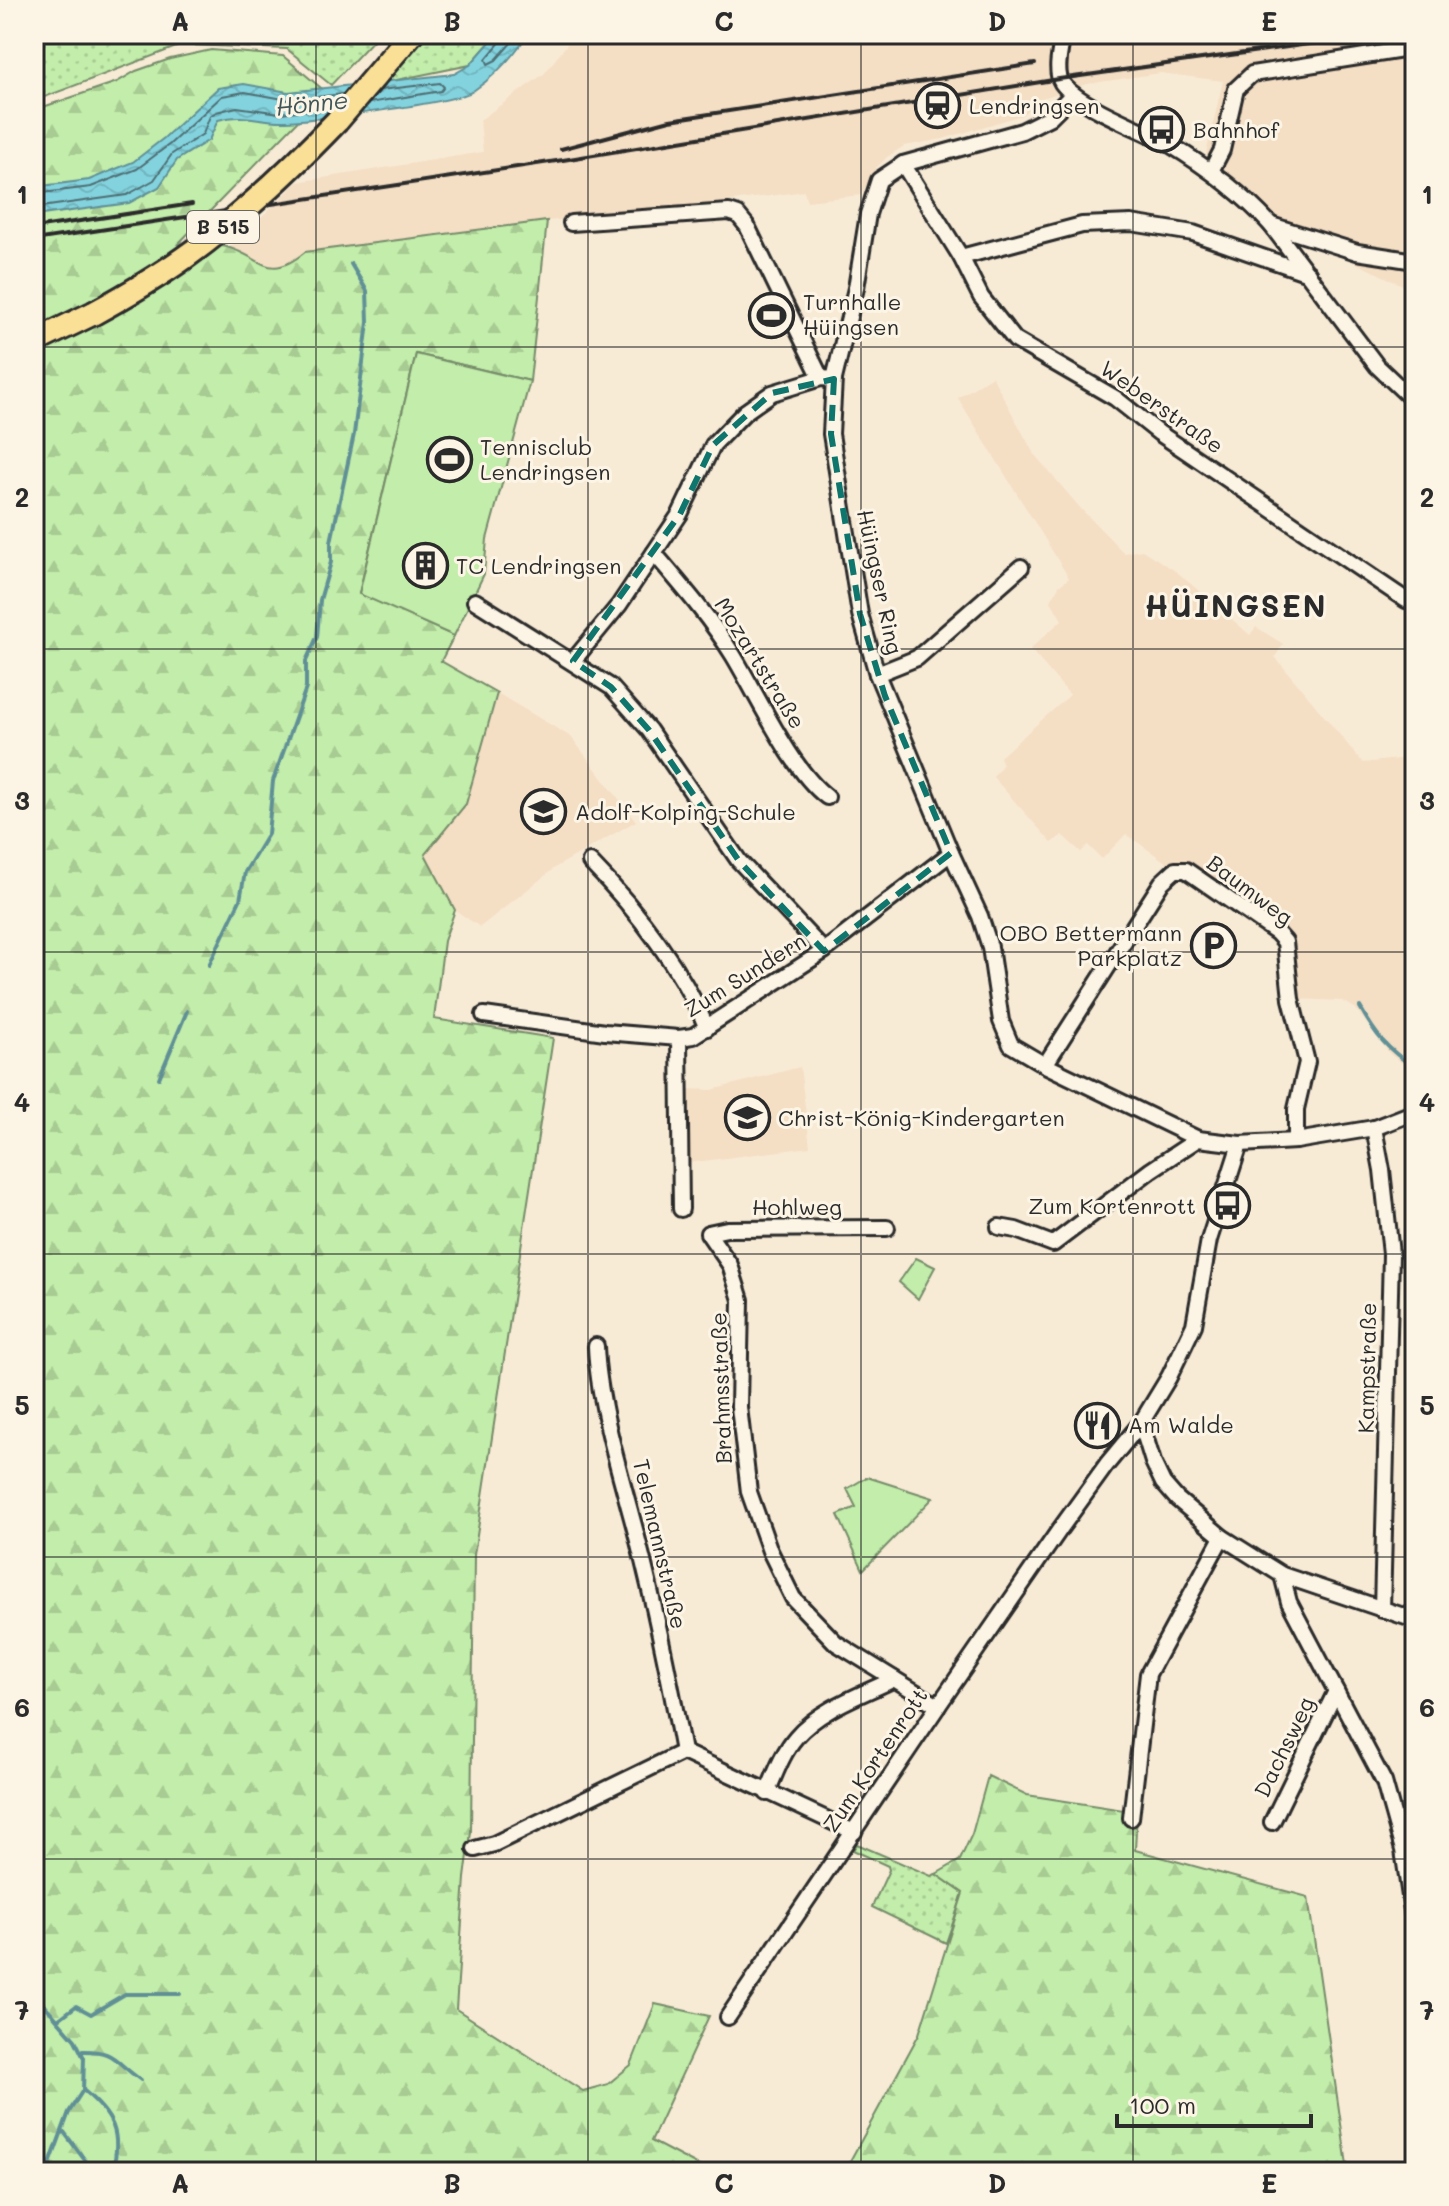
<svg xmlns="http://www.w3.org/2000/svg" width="1449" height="2206" font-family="Mali,sans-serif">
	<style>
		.built { fill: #f4dec4 }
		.grass { fill: url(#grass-dots); stroke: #768c6a; stroke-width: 2 }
		.forest { fill: url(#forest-firs); stroke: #768c6a; stroke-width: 2 }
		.green { fill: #c2edaa; stroke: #768c6a; stroke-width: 2 }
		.water { fill: url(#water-waves); stroke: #609096; stroke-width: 2 }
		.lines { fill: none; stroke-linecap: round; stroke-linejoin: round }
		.shore { stroke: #4e6e73; stroke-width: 2 }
		.stream { stroke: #609096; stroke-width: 4 }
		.minor-casing { stroke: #2b2b2b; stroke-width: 20 }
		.primary-casing { stroke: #2b2b2b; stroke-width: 28 }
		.minor { stroke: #fcf5e5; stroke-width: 14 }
		.primary { stroke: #fadf96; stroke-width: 22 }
		.rail { stroke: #2b2b2b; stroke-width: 4 }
		.primary-bridge-casing { stroke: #2b2b2b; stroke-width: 28; stroke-linecap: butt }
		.primary-bridge { stroke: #fadf96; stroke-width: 22 }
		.marked { fill: none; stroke: #0f766e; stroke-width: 6; stroke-dasharray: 16 10; stroke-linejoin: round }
		.grid { fill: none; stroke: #2b2b2b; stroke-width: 2; stroke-opacity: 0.55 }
		.labels { text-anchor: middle; stroke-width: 6; stroke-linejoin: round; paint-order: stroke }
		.shield { fill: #fcf5e5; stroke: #6a6863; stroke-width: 2 }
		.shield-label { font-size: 20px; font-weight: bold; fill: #2b2b2b }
		.poi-label { font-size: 22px; fill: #2b2b2b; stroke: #fcf5e5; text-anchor: start }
		.street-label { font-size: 22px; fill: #2b2b2b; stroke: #fcf5e5 }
		.water-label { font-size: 24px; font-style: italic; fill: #415558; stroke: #fcf5e5 }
		.district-label { font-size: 30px; font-weight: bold; letter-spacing: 2px; fill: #2b2b2b; stroke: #fcf5e5 }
		.neatline { fill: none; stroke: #2b2b2b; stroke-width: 3 }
		.grid-label { font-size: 26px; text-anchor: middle; font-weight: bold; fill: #2b2b2b }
	</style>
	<defs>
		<pattern id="grass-dots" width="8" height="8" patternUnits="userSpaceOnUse" patternTransform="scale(2)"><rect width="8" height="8" fill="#c2edaa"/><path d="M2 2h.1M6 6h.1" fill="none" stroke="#a7cb92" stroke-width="1.8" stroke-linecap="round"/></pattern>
		<pattern id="forest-firs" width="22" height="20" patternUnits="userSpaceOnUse" patternTransform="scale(2)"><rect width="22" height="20" fill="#c2edaa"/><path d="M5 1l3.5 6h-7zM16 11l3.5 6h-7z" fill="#a7cb92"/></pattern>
		<pattern id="water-waves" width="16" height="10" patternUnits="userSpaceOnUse" patternTransform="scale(2)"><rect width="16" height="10" fill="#83d3de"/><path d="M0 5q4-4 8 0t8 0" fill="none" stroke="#71b5bf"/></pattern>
	</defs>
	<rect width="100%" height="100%" fill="#f8ebd6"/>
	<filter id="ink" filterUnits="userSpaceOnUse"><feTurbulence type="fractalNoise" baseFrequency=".0125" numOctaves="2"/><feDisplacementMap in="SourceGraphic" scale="16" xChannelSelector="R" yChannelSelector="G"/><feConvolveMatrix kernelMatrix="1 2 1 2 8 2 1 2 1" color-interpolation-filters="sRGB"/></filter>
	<g filter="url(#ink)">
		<g class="built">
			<polygon points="572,34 1415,34 1415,291 1337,254 1297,241 1206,154 1223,81 1160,73 1087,84 1042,98 1022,115 943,139 904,146 887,157 877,167 861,195 807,201 804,191 676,209 547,221 305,252 289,265 267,267 229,248 298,182 483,152 480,120 544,74 568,43"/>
			<polygon points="992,376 1034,454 1082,510 1124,553 1142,550 1177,572 1250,635 1256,627 1283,644 1275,657 1363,763 1415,757 1415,1073 1390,1054 1355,1008 1343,1001 1297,999 1292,942 1259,909 1187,862 1167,863 1126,834 1102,859 1088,845 1081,852 1062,835 1052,843 993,777 1003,764 1000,757 1070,695 1030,649 1062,620 1051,601 1059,586 1069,578 958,398"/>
			<polygon points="497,693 571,737 636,821 556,867 480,927 455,910 425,854 466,804"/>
			<polygon points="800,1067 810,1147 688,1163 686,1089 712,1090"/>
		</g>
		<g class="grass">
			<polygon points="34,34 173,34 179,46 37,100 34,84"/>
			<polygon points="188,34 379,34 331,85 287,49 190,45"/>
			<polygon points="427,34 497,34 470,65 382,83"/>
			<polygon points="857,1844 931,1876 936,1874 963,1893 946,1943 872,1907 889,1870 888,1866 853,1850"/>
		</g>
		<g class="forest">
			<path d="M211,50L283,56L326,92L178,244C194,245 214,243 230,248C264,259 268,282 305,252L547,221L530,381L416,354L359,593L454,636L441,661L497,693L466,804L425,854L455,910L444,941L434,1019L553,1038L474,1555L471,1832L465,1878L456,2009L583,2091L608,2084L631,2065L655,2004L709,2016L651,2141L710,2172H34V110L117,82L136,71L170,59Z"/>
			<polygon points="988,1776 1027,1795 1137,1812 1135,1850 1308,1897 1348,2172 844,2172 919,2034 963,1893 936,1874 960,1860 972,1834"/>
		</g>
		<g class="green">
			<polygon points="416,354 530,381 487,539 484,574 454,636 359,594"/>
			<polygon points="916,1258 935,1267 918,1299 899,1282"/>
			<polygon points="867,1477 933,1498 863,1570 838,1515 856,1507 847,1489"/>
		</g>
		<path class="water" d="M497,34H528C514,55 494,77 473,91C456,103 304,122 278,121C254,120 244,113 218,120L209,140L177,160L159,187L129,203L34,216V187L89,180L133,162L164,138L218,88L244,84L288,92L454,74L470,65Z"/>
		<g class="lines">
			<g class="shore">
				<polyline points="502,34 501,41 486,59 488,64 496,60 519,34"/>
				<polyline points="369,103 441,91 444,87 440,83 380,90"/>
				<polyline points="34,194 91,187 137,169 170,144 222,96 245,92 289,100 343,94"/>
				<polyline points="34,208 127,195 154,180 172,154 203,134 210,116 216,112 237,107 280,113 332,107"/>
			</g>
			<g class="stream">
				<polyline points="34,894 39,899"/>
				<polyline points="209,965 240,900 245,872 268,834 273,781 306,688 306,661 317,637 320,600 331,562 331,542 354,434 368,322 367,291 351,264"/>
				<path d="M1360,1007C1376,1036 1387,1049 1415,1068"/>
				<polyline points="159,1078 187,1011"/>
				<polyline points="34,1993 75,2040 84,2058 83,2090 69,2112 47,2172"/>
				<polyline points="59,2019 76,2006 91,2014 125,1994 180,1994"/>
				<path d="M82,2051C116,2050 114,2062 141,2080"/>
				<path d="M83,2090C113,2115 123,2133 112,2172"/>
				<polyline points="64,2132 90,2167 99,2168 101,2172"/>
			</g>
			<defs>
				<g id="minor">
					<path d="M1063,34C1061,48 1054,71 1062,83C1078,106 1142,129 1169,144C1207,167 1241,192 1271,225L1377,366L1415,402"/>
					<polyline points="1073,94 1050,117 1022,131 903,164 879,180 868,214 856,288 834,379 831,434 860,614 877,674 951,853 980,916 990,947 1001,1021 1011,1045 1045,1065 1198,1139 1240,1144 1296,1141 1374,1128 1415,1112"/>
					<polyline points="903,164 961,257 981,297 1015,340 1115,398 1159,433 1406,600 1415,594"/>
					<polyline points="1211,171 1222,150 1236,89 1252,74 1415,48"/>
					<polyline points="571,223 729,212 738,215 747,226 821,378"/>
					<polyline points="1271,225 1357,252 1415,261"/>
					<polyline points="961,257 1082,225 1131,223 1193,233 1308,273"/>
					<path d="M654,553C682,586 710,618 733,655C758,696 791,770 827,797"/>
					<polyline points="475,601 611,687 649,730 739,861 824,951"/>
					<polyline points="573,661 619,605 680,514 713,445 745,412 772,393 821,378 834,379"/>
					<polyline points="877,674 917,658 1021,567"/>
					<path d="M590,862C637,910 680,967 707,1028"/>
					<polyline points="484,1015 605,1032 679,1038 693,1036 824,951 951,853"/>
					<polyline points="679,1038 681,1209"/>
					<polyline points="1045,1065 1162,882 1175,870 1186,870 1277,933 1285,942 1291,999 1307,1062 1296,1109 1296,1141"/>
					<polyline points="1374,1128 1382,1170 1391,1254 1382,1610"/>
					<polyline points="999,1227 1016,1230 1053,1244 1151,1170 1198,1139"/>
					<polyline points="887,1228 727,1229 708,1233 730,1265 741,1300 739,1407 749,1492 770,1551 793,1598 836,1643 938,1706"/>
					<path d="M596,1346C598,1404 622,1479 637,1537C655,1607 670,1680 683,1752"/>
					<polyline points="1141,1423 1153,1462 1163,1483 1177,1499 1222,1537 1282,1575 1415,1620"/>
					<polyline points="1282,1575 1289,1602 1384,1782 1403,1850 1415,1930"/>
					<path d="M767,1793C775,1774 783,1752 796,1737C821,1708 862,1695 894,1679"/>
					<polyline points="1131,1818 1148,1674 1222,1537"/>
					<polyline points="1272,1822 1336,1691"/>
					<polyline points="475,1849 494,1844 683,1752 854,1832"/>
					<polyline points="728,2017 938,1706 1060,1529 1107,1464 1141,1423 1169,1377 1194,1325 1209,1240 1240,1144"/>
				</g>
				<g id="primary">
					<polyline points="337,121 411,34"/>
					<polyline points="34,342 94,313"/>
				</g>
			</defs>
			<use href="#minor" class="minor-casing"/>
			<use href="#primary" class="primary-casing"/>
			<use href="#minor" class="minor"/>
			<use href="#primary" class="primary"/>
			<g class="rail">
				<polyline points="1248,41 1295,34"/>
				<polyline points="561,149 670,120 1035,64"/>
				<polyline points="34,228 192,204"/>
				<polyline points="34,240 563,160 1059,79 1380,34"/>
			</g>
			<defs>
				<path id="primary-bridge" d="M94,313C125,296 156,278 184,258C240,218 290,170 337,121"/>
			</defs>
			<use href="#primary-bridge" class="primary-bridge-casing"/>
			<use href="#primary-bridge" class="primary-bridge"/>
		</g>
	</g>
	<path class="marked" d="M834,379L831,434L860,614L885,696L951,853L824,951L739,861L649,730L611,687L573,661L680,514L713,445L772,393Z"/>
	<path class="grid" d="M316,34V2172M588,34V2172M861,34V2172M1133,34V2172M34,347H1415M34,649H1415M34,952H1415M34,1254H1415M34,1557H1415M34,1859H1415"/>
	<defs>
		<symbol id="station-ring" viewBox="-11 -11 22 22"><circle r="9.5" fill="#fcf5e5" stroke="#2b2b2b" stroke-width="1.5"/><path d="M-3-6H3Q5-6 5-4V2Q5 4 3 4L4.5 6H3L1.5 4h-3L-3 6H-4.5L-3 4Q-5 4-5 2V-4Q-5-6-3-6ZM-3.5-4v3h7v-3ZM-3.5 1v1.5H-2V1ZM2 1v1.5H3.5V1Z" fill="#2b2b2b"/></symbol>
		<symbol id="bus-ring" viewBox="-11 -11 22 22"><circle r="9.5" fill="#fcf5e5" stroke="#2b2b2b" stroke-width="1.5"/><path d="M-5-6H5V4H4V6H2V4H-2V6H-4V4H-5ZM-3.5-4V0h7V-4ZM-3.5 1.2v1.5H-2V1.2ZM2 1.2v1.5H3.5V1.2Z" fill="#2b2b2b"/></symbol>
		<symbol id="stadium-ring" viewBox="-11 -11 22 22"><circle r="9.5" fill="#fcf5e5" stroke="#2b2b2b" stroke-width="1.5"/><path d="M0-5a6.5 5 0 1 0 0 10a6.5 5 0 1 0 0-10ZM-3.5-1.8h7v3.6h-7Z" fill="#2b2b2b"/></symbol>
		<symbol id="building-ring" viewBox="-11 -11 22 22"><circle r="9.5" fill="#fcf5e5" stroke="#2b2b2b" stroke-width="1.5"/><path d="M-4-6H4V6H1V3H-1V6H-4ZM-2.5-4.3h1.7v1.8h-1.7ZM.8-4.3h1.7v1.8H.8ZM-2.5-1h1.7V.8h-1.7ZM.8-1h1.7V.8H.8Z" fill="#2b2b2b"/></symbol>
		<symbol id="school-ring" viewBox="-11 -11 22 22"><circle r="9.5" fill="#fcf5e5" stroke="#2b2b2b" stroke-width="1.5"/><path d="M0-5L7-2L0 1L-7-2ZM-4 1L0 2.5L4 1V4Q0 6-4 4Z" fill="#2b2b2b"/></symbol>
		<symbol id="parking-ring" viewBox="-11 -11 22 22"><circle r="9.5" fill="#fcf5e5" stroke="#2b2b2b" stroke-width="1.5"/><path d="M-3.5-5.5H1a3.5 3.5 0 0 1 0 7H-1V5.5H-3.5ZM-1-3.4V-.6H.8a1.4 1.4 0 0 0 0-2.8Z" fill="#2b2b2b"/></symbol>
		<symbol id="restaurant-ring" viewBox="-11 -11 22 22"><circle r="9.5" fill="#fcf5e5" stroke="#2b2b2b" stroke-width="1.5"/><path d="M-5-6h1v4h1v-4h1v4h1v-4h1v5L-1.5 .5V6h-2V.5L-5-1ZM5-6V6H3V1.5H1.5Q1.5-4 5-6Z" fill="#2b2b2b"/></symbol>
	</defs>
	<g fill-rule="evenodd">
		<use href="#station-ring" x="912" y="80" width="51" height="51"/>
		<use href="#bus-ring" x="1136" y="104" width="51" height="51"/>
		<use href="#stadium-ring" x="746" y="290" width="51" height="51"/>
		<use href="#stadium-ring" x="424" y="434" width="51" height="51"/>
		<use href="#building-ring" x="400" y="540" width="51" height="51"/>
		<use href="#school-ring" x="518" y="786" width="51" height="51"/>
		<use href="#parking-ring" x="1188" y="920" width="51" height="51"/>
		<use href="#school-ring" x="722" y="1092" width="51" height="51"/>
		<use href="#bus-ring" x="1202" y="1180" width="51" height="51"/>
		<use href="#restaurant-ring" x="1072" y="1400" width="51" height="51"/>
	</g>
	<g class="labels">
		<rect class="shield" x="187" y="211" width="72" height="32" rx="6"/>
		<g class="shield-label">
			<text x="223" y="234">B 515</text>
		</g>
		<g class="poi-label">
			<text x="969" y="114">Lendringsen</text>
			<text x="1193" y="138">Bahnhof</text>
			<text x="803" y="310">Turnhalle<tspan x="803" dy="25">Hüingsen</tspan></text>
			<text x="480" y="455">Tennisclub<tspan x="480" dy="25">Lendringsen</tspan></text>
			<text x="456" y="574">TC Lendringsen</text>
			<text x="575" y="820">Adolf-Kolping-Schule</text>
			<text x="1182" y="941" text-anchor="end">OBO Bettermann<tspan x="1182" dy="25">Parkplatz</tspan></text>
			<text x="778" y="1126">Christ-König-Kindergarten</text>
			<text x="1196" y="1214" text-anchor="end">Zum Kortenrott</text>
			<text x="1128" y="1433">Am Walde</text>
		</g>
		<g class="street-label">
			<text transform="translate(1162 407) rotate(35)" y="8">Weberstraße</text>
			<text transform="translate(880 582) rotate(78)" y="8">Hüingser Ring</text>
			<text transform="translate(760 663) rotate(58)" y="8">Mozartstraße</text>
			<text transform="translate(1250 890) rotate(37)" y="8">Baumweg</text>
			<text transform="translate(745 975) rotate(-32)" y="8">Zum Sundern</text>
			<text x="797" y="1215">Hohlweg</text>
			<text transform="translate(1367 1368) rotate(-89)" y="8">Kampstraße</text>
			<text transform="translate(721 1388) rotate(-92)" y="8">Brahmsstraße</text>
			<text transform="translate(660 1544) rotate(77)" y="8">Telemannstraße</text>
			<text transform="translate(1284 1747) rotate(-64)" y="8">Dachsweg</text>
			<text transform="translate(875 1760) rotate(-56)" y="8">Zum Kortenrott</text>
		</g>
		<g class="water-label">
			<text transform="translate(312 104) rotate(-6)" y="8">Hönne</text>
		</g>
		<g class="district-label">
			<text x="1236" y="617">HÜINGSEN</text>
		</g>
	</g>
	<rect width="1449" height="2206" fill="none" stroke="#fcf5e5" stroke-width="88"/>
	<path d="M1117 2114v12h194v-12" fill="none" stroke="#2b2b2b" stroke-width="4"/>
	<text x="1129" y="2114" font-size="24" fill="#2b2b2b" stroke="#fcf5e5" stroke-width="6" paint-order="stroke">100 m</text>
	<rect x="44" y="44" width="1361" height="2118" class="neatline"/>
	<g class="grid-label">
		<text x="180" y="31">A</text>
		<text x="452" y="31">B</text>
		<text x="724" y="31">C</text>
		<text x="997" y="31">D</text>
		<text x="1269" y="31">E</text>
		<text x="22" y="204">1</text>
		<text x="1427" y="204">1</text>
		<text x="22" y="507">2</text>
		<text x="1427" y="507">2</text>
		<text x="22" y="810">3</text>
		<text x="1427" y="810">3</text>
		<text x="22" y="1112">4</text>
		<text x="1427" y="1112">4</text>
		<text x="22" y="1415">5</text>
		<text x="1427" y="1415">5</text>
		<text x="22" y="1717">6</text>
		<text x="1427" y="1717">6</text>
		<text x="22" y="2020">7</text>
		<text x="1427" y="2020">7</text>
		<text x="180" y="2193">A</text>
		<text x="452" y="2193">B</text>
		<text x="724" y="2193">C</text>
		<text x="997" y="2193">D</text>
		<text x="1269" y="2193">E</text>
	</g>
</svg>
